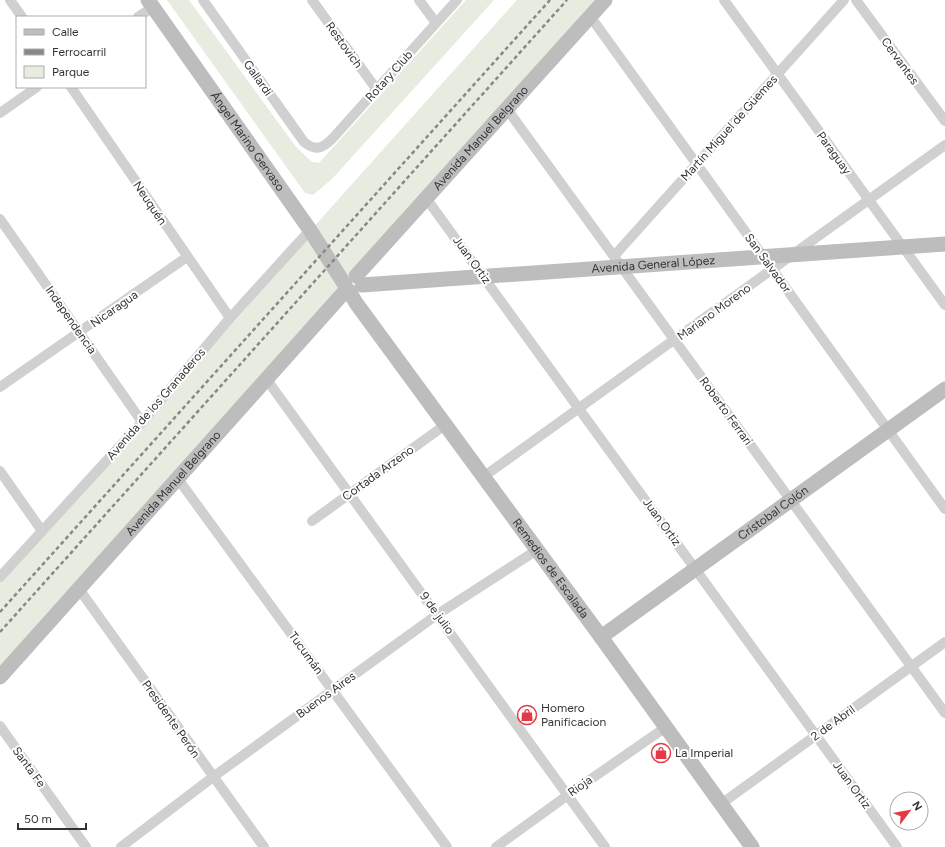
<svg xmlns="http://www.w3.org/2000/svg" width="945" height="847" font-family="Figtree,sans-serif">
	<style>
		.green { fill: #e6ecdf }
		.lines { fill: none; stroke-linecap: round; stroke-linejoin: round }
		.street { stroke: #d0d0d0; stroke-width: 10 }
		.secondary { stroke: #bdbdbd; stroke-width: 15 }
		.rail { stroke: #888; stroke-width: 2.5; stroke-dasharray: 4 3; stroke-linecap: butt }
		.labels { text-anchor: middle; stroke-width: 4; stroke-linejoin: round; paint-order: stroke }
		.street-label { font-size: 12px; fill: #333; stroke: #fff }
		.poi-label { font-size: 12px; fill: #333; stroke: #fff; text-anchor: start }
	</style>
	<rect width="100%" height="100%" fill="#fff"/>
	<g class="green">
		<polygon points="167,0 189,0 296,147 312,162 319,163 466,0 494,0 332,179 313,195 305,193"/>
		<polygon points="517,0 605,0 356,276 347,289 0,677 0,577"/>
	</g>
	<g class="lines">
		<g class="street">
			<polyline points="10,0 22,17"/>
			<path d="M203,0L304,142C315,151 322,149 332,139L457,0"/>
			<polyline points="312,0 377,90"/>
			<polyline points="419,0 436,23"/>
			<polyline points="724,0 945,305"/>
			<polyline points="856,0 945,121"/>
			<polyline points="590,16 945,509"/>
			<polyline points="138,17 153,7"/>
			<polyline points="71,87 230,318"/>
			<polyline points="507,109 945,713"/>
			<polyline points="0,113 37,87"/>
			<polyline points="426,198 897,847"/>
			<polyline points="0,219 142,422"/>
			<polyline points="614,256 844,0"/>
			<polyline points="267,380 605,847"/>
			<polyline points="0,387 187,257"/>
			<polyline points="0,471 42,531"/>
			<polyline points="483,477 945,145"/>
			<polyline points="178,479 447,847"/>
			<polyline points="312,521 445,425"/>
			<polyline points="0,577 142,422 230,318 310,230"/>
			<polyline points="79,589 264,847"/>
			<polyline points="0,726 86,847"/>
			<polyline points="721,804 945,642"/>
			<polyline points="121,847 213,777 438,614 537,550"/>
			<polyline points="496,847 568,795 666,727"/>
		</g>
		<g class="secondary">
			<path id="s1" d="M148,0L310,230L345,285"/>
			<path id="s2" d="M356,276L605,0"/>
			<path id="s3" d="M362,285L945,244"/>
			<path id="s4" d="M349,291L356,303L601,637L752,847"/>
			<path id="s5" d="M601,637L945,389"/>
			<path id="s6" d="M0,677L347,289"/>
		</g>
		<g class="rail">
			<polyline points="0,612 550,0"/>
			<polyline points="0,632 567,0"/>
		</g>
	</g>
	<defs>
		<symbol id="shop-ring" viewBox="-11 -11 22 22"><circle r="9.5" fill="#fff" stroke="#e63946" stroke-width="1.5"/><path d="M-5-2.5h2.3a2.7 3.5 0 0 1 5.4 0H5L5.5 6h-11ZM-1.5-2.5h3a1.5 2.3 0 0 0-3 0Z" fill="#e63946"/></symbol>
	</defs>
	<g fill-rule="evenodd">
		<use href="#shop-ring" x="516" y="704" width="22" height="22"/>
		<use href="#shop-ring" x="650" y="742" width="22" height="22"/>
	</g>
	<g class="labels">
		<g class="street-label">
			<text transform="translate(344 45) rotate(54)" y="4">Restovich</text>
			<text transform="translate(900 61) rotate(54)" y="4">Cervantes</text>
			<text transform="translate(389 76) rotate(-48)" y="4">Rotary Club</text>
			<text transform="translate(258 78) rotate(55)" y="4">Gallardi</text>
			<text transform="translate(729 128) rotate(-48)" y="4">Martín Miguel de Güemes</text>
			<text dy="4" stroke="none"><textPath href="#s2" startOffset="186">Avenida Manuel Belgrano</textPath></text>
			<text dy="4" stroke="none"><textPath href="#s1" startOffset="173">Ángel Marino Gervaso</textPath></text>
			<text transform="translate(834 153) rotate(54)" y="4">Paraguay</text>
			<text transform="translate(150 203) rotate(56)" y="4">Neuquén</text>
			<text transform="translate(472 260) rotate(54)" y="4">Juan Ortiz</text>
			<text transform="translate(768 263) rotate(54)" y="4">San Salvador</text>
			<text dy="4" stroke="none"><textPath href="#s3" startOffset="292">Avenida General López</textPath></text>
			<text transform="translate(114 309) rotate(-35)" y="4">Nicaragua</text>
			<text transform="translate(714 312) rotate(-36)" y="4">Mariano Moreno</text>
			<text transform="translate(71 320) rotate(55)" y="4">Independencia</text>
			<text transform="translate(156 404) rotate(-49)" y="4">Avenida de los Granaderos</text>
			<text transform="translate(726 411) rotate(54)" y="4">Roberto Ferrari</text>
			<text transform="translate(378 473) rotate(-36)" y="4">Cortada Arzeno</text>
			<text dy="4" stroke="none"><textPath href="#s6" startOffset="260">Avenida Manuel Belgrano</textPath></text>
			<text dy="4" stroke="none"><textPath href="#s5" startOffset="212">Cristobal Colón</textPath></text>
			<text transform="translate(662 522) rotate(54)" y="4">Juan Ortiz</text>
			<text dy="4" stroke="none"><textPath href="#s4" startOffset="343">Remedios de Escalada</textPath></text>
			<text transform="translate(437 613) rotate(54)" y="4">9 de julio</text>
			<text transform="translate(306 653) rotate(54)" y="4">Tucumán</text>
			<text transform="translate(326 695) rotate(-36)" y="4">Buenos Aires</text>
			<text transform="translate(171 719) rotate(55)" y="4">Presidente Perón</text>
			<text transform="translate(833 723) rotate(-36)" y="4">2 de Abril</text>
			<text transform="translate(29 767) rotate(54)" y="4">Santa Fe</text>
			<text transform="translate(852 785) rotate(54)" y="4">Juan Ortiz</text>
			<text transform="translate(580 786) rotate(-35)" y="4">Rioja</text>
		</g>
		<g class="poi-label">
			<text x="541" y="712">Homero<tspan x="541" dy="14">Panificacion</tspan></text>
			<text x="675" y="757">La Imperial</text>
		</g>
	</g>
	<rect x="16" y="16" width="130" height="72" fill="#ffffff" stroke="#adadad"/>
	<rect x="24" y="29" width="20" height="6" fill="#bdbdbd" stroke="#adadad"/>
	<text x="52" y="36" font-size="12" fill="#333333">Calle</text>
	<rect x="24" y="49" width="20" height="6" fill="#888888" stroke="#adadad"/>
	<text x="52" y="56" font-size="12" fill="#333333">Ferrocarril</text>
	<rect x="24" y="66" width="20" height="12" fill="#e6ecdf" stroke="#adadad"/>
	<text x="52" y="76" font-size="12" fill="#333333">Parque</text>
	<g transform="translate(909 811) rotate(58)"><circle r="19" fill="#ffffff" stroke="#adadad"/>
	<path d="M0-3L7 15L0 10L-7 15Z" fill="#e63946"/>
	<text y="-6" font-size="11" font-weight="bold" text-anchor="middle" fill="#333333">N</text>
	</g>
	<path d="M18 823v6h68v-6" fill="none" stroke="#333333" stroke-width="2"/>
	<text x="24" y="823" font-size="12" fill="#333333" stroke="#ffffff" stroke-width="3" paint-order="stroke">50 m</text>
</svg>
